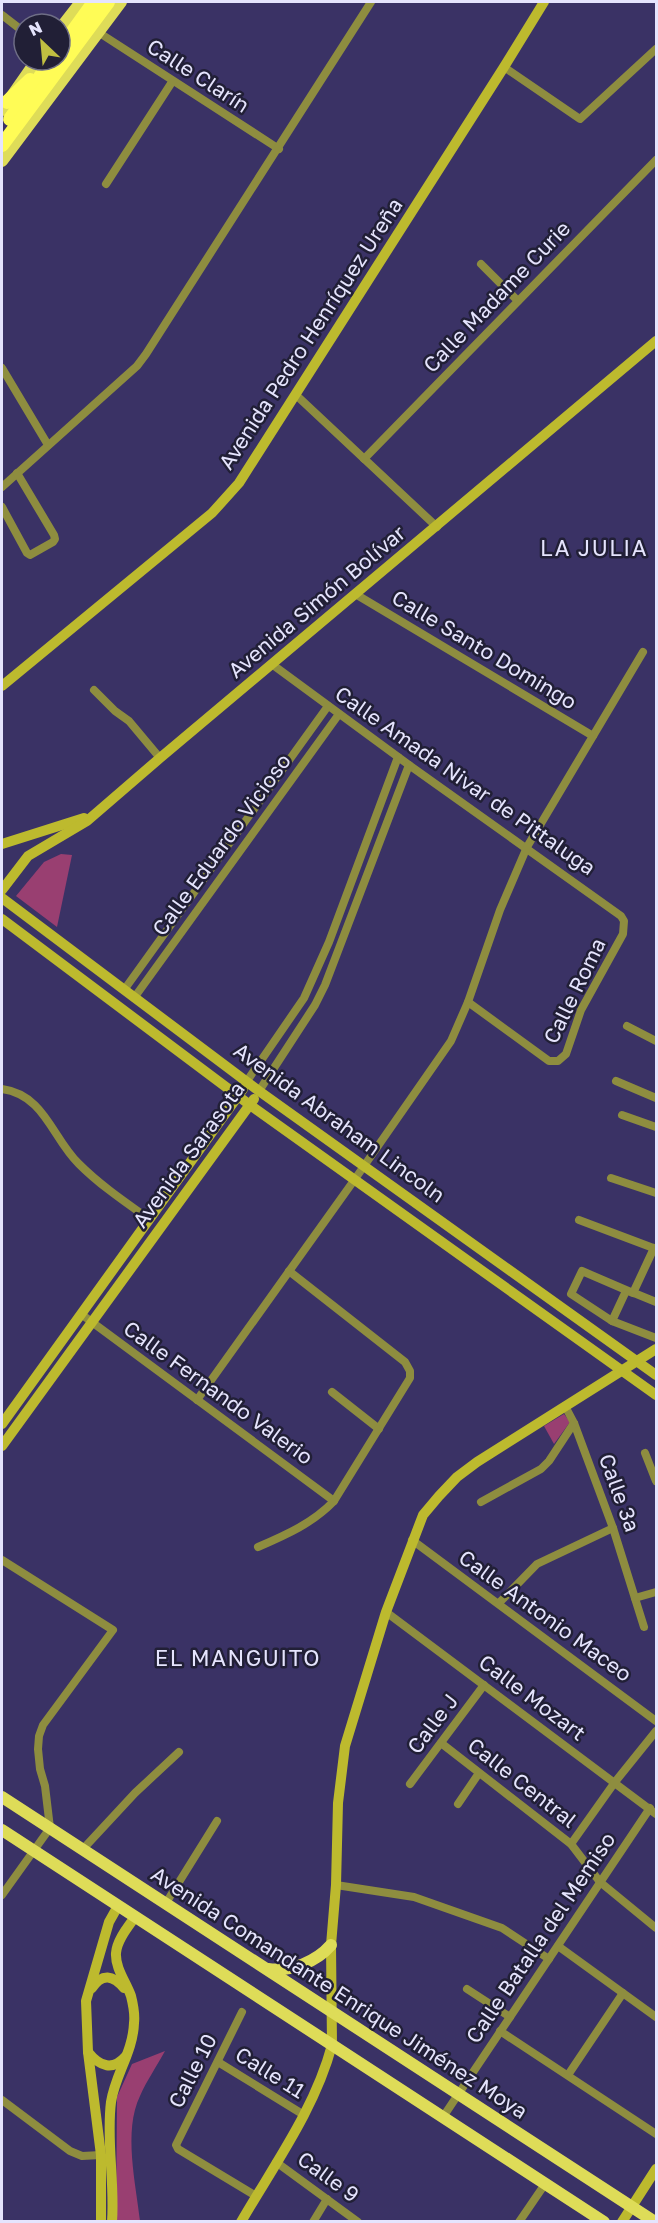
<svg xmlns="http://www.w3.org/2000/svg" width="658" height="2223" font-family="'Golos Text',sans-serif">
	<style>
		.green { fill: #993f71 }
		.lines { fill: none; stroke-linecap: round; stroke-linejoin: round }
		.street { stroke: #8e8d3f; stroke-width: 8 }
		.secondary { stroke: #bdba2e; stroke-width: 10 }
		.primary { stroke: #dedc58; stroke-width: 12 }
		.highway { stroke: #fffc56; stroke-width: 14 }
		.labels { text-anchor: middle; stroke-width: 5; stroke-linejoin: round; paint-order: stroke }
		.street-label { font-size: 21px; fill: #e5e4fd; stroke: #211f36 }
		.neighbourhood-label { font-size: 22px; letter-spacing: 1.5px; fill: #e5e4fd; stroke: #211f36 }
	</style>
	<rect width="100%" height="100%" fill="#3a3265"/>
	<g class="green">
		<polygon points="61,854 72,855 57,927 16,896 44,862"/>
		<polygon points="564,1414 570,1422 554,1444 544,1426"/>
		<path d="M165,2051C157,2066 147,2080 140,2096C123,2131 136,2184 140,2221L116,2222L117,2097L132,2064Z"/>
	</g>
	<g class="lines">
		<g class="street">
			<polyline points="2,15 24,32"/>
			<polyline points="98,32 279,149"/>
			<polyline points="504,67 580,119 656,49"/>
			<polyline points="106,184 172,82"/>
			<polyline points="481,264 518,301"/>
			<polyline points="2,368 48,445"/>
			<polyline points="296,395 437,527"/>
			<polyline points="364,459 656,160"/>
			<polyline points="2,487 137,366 146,354 371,2"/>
			<polyline points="2,507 27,553 30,555 53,542 55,539 54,535 17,473"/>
			<polyline points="357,595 593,736"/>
			<polyline points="273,665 409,765 621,916 624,921 623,934 581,1010 566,1054 558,1061 549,1061 468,1002"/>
			<polyline points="94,690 115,711 129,721 160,758"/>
			<polyline points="124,990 328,706"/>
			<polyline points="134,998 339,714"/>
			<polyline points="627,1026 656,1041"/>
			<polyline points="247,1081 304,998 329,942 398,757"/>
			<polyline points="616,1081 656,1098"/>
			<path d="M2,1089C45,1095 52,1138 79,1164C100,1185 125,1202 149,1219"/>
			<polyline points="259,1091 315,1005 325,985 409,765"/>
			<polyline points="622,1115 656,1127"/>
			<polyline points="611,1178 656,1193"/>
			<polyline points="579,1220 656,1249"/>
			<polyline points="626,1291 612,1321 656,1338"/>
			<polyline points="634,1293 656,1302"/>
			<polyline points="81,1314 334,1501"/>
			<polyline points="612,1321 571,1294 582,1271 633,1293 654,1248"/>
			<polyline points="332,1392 379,1429"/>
			<polyline points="197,1400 355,1179 451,1041 468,1002 500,910 527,847 643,652"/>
			<polyline points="565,1406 574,1423 613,1528 644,1627"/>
			<polyline points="645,1453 656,1481"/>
			<polyline points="481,1502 541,1469 549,1461 574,1423"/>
			<polyline points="412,1540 656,1721"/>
			<path d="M258,1547C286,1535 313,1523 334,1501L410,1378V1371L405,1362L289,1271"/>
			<polyline points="2,1560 113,1630 43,1725 39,1736 38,1749 40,1769 45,1786 50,1828 2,1895"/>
			<polyline points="635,1598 656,1592"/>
			<polyline points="499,1603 537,1564 613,1528"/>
			<polyline points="386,1612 656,1814"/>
			<polyline points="441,1743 571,1844 600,1882 656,1928"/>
			<polyline points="410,1784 484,1685"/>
			<polyline points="458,1804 479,1773"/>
			<polyline points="571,1844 615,1782 656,1731"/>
			<polyline points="83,1849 135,1793 179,1752"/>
			<polyline points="336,1885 414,1897 502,1928 549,1959"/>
			<polyline points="166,1903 217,1821"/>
			<polyline points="558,1946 656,2017"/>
			<polyline points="467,1989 510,2017"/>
			<polyline points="242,2012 176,2145 178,2149 256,2196"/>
			<polyline points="500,2031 656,2134"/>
			<polyline points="218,2062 304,2115"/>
			<polyline points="568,2075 623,1993"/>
			<polyline points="2,2100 70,2151 82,2156 101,2155"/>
			<polyline points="443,2117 650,1808"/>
			<polyline points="276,2162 358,2222"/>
			<polyline points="313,2222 327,2199"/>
			<polyline points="519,2222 545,2184"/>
		</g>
		<g class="secondary">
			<polyline points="2,686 212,513 239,483 504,67 544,2"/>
			<polyline points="2,844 84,818"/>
			<polyline points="2,890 28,856 87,821 160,758 656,341"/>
			<polyline points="2,898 259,1091 656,1375"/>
			<polyline points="2,919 250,1105 656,1395"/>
			<polyline points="2,1424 243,1089"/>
			<polyline points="2,1446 254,1099"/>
			<path d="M92,1988C102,1973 113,1975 124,1988"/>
			<path d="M88,2052C100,2067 113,2071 126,2056"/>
			<polyline points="101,2222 101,2155 88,2052 86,2001 109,1922 118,1906"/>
			<path d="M112,2222C115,2182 106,2141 111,2102C115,2075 133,2052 134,2023C135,2015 133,2004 131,1996C126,1982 115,1968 116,1953C117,1940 128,1927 135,1917"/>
			<path d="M241,2222C274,2165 315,2109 332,2045L331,1945L336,1885L338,1803L345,1746L386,1612L423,1515L439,1496L457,1477L477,1462L656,1349"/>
			<polyline points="622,2222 656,2169"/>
		</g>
		<g class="primary">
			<polyline points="60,29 81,2"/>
			<polyline points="2,110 37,60"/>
			<polyline points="2,161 121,2"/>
			<polyline points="2,1797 655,2222"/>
			<polyline points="2,1830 604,2222"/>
			<path d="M268,1969C291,1972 316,1962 331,1945"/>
		</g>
		<g class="highway">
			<polyline points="60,49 94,2"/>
			<polyline points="7,102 30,80"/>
			<polyline points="10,119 52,60"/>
			<polyline points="2,145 108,2"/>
		</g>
	</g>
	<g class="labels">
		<g class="street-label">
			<text transform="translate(198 76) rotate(33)" y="7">Calle Clarín</text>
			<text transform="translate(497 297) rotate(-46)" y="7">Calle Madame Curie</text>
			<text transform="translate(311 334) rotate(-57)" y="7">Avenida Pedro Henríquez Ureña</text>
			<text transform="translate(317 602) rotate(-40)" y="7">Avenida Simón Bolívar</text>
			<text transform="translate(484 650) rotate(31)" y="7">Calle Santo Domingo</text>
			<text transform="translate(465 781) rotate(35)" y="7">Calle Amada Nivar de Pittaluga</text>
			<text transform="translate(222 845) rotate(-54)" y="7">Calle Eduardo Vicioso</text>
			<text transform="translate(575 991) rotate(-64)" y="7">Calle Roma</text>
			<text transform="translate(339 1123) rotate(36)" y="7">Avenida Abraham Lincoln</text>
			<text transform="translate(189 1155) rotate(-54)" y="7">Avenida Sarasota</text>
			<text transform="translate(218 1393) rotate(36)" y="7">Calle Fernando Valerio</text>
			<text transform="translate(619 1493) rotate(70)" y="7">Calle 3ª</text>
			<text transform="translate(545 1616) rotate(36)" y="7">Calle Antonio Maceo</text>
			<text transform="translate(532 1698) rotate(37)" y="7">Calle Mozart</text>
			<text transform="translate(433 1724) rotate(-53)" y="7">Calle J</text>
			<text transform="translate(522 1783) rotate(38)" y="7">Calle Central</text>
			<text transform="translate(541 1938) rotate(-56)" y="7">Calle Batalla del Memiso</text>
			<text transform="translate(339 1993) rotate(33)" y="7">Avenida Comandante Enrique Jiménez Moya</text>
			<text transform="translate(193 2071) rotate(-63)" y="7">Calle 10</text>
			<text transform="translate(270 2073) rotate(32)" y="7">Calle 11</text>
			<text transform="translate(328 2177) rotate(36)" y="7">Calle 9</text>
		</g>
		<g class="neighbourhood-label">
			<text x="594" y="556">LA JULIA</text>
			<text x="238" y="1666">EL MANGUITO</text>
		</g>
	</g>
	<rect width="658" height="2223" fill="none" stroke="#e5e4fd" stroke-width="6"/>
	<g transform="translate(42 42) rotate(334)"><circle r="28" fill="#211f36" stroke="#6f6e86" stroke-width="1.5"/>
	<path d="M0-4.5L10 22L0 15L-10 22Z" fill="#c0be41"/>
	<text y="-9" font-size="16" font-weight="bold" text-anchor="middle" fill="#e5e4fd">N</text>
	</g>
</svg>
